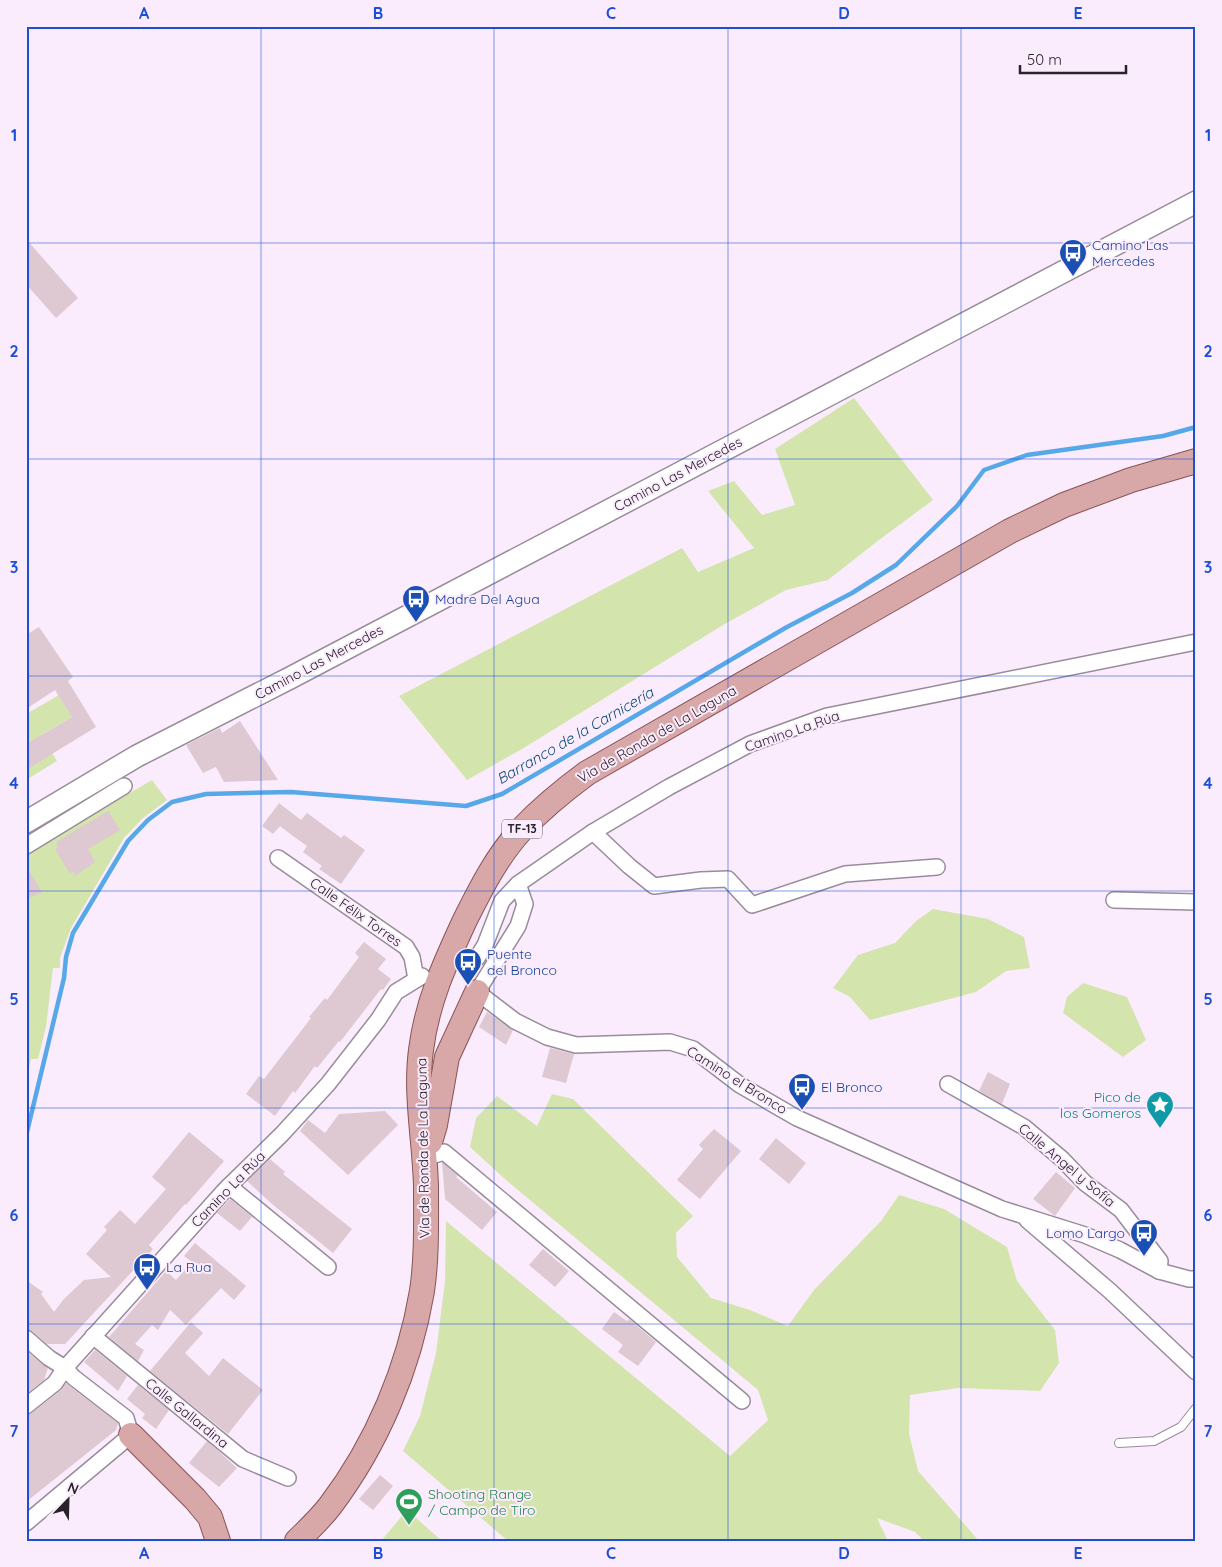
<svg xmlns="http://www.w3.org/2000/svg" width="1222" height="1567" font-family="Quicksand,sans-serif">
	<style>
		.green { fill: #d3e5ad }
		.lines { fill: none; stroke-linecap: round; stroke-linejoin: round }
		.stream { stroke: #57a8e8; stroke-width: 4.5 }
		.building { fill: #dec8d1 }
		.lane-casing { stroke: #998c9a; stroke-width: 10 }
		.street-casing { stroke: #998c9a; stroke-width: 18 }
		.secondary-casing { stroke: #998c9a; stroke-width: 24 }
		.primary-casing { stroke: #8a5355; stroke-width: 26 }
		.lane { stroke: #fff; stroke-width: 8 }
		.street { stroke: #fff; stroke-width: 15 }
		.secondary { stroke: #fff; stroke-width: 21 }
		.primary { stroke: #d8a7a7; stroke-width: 24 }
		.grid { fill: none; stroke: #1d4ed8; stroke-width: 1; stroke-opacity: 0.55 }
		.labels { text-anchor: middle; stroke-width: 4; stroke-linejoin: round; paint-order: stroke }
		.shield { fill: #fbecfd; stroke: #675f69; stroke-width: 1 }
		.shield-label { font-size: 12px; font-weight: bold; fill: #282329 }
		.transit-label { font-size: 14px; fill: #164399; stroke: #fbecfd; text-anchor: start }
		.street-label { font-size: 14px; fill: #282329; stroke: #fbecfd }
		.culture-label { font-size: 14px; fill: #0d838f; stroke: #fbecfd; text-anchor: end }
		.leisure-label { font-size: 14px; fill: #27864d; stroke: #fbecfd; text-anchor: start }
		.water-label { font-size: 15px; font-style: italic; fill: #104d76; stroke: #fbecfd }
		.neatline { fill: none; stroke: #1d4ed8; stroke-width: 2 }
		.grid-label { font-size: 16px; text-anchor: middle; font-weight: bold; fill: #1d4ed8 }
	</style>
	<rect width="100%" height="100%" fill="#fbecfd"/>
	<g class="green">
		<polygon points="854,398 933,500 875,543 828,580 786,590 723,625 522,749 467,780 399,696 682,548 698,572 754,548 708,491 734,481 762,515 795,505 775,449"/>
		<polygon points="59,695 72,717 41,735 57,761 26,780 26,714"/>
		<polygon points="152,780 167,800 143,818 124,838 71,928 60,958 60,968 53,968 46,1027 38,1059 31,1059 28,1074 26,1075 26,854"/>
		<polygon points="933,909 988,919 1024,937 1030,968 1006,971 976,992 870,1020 850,997 833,988 858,955 895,943 916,921"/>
		<polygon points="1083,983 1127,997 1146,1040 1123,1057 1063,1013 1067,997"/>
		<polygon points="552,1094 573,1099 693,1216 676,1233 677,1257 711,1298 750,1310 788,1326 814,1290 881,1221 899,1195 944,1209 1007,1247 1017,1281 1055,1330 1059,1363 1040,1391 958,1388 910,1395 909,1433 918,1471 979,1541 924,1541 915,1532 877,1518 888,1541 508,1541 403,1451 420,1416 436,1353 445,1281 446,1221 730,1456 768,1420 758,1390 506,1180 470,1147 476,1118 497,1096 537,1126"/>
		<polygon points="407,1510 442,1541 381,1541"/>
	</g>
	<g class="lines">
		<polyline class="stream" points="26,1136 64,978 66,957 73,933 128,841 148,820 172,802 206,794 291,792 466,806 502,794 787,627 852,593 896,565 957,506 984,470 1027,455 1163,436 1196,427"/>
	</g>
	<g class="building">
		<polygon points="26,239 78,298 56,318 26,284"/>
		<polygon points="39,627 73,677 68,681 96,727 26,770 26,744 72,717 55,690 26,709 26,635"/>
		<polygon points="240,721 278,780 224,782 216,767 203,773 186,745 220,728 222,733"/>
		<polygon points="279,803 301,820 307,813 341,838 344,835 365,850 341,884 319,869 322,866 303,852 307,846 293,836 280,826 273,834 262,826"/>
		<polygon points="108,811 120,830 88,849 95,862 75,876 73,871 70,874 55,849 58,848 56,842"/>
		<polygon points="26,866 42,892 26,900"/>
		<polygon points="364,942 386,959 378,969 391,979 383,990 381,989 340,1042 339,1041 317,1068 315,1066 295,1093 293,1091 275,1116 246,1094 259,1076 264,1079 311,1018 309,1017 325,998 327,1000 359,957 355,953"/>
		<polygon points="487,1012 513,1030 506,1045 479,1027"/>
		<polygon points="550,1048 574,1054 566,1083 542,1077"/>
		<polygon points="988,1072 1010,1084 1002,1104 979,1091"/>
		<polygon points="385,1111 398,1125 348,1175 300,1131 308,1120 325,1133 339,1114"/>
		<polygon points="714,1129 741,1151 700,1199 677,1180 703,1149 699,1145"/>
		<polygon points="189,1132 224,1161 186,1205 185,1204 149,1245 153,1249 65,1344 47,1344 32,1331 26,1329 26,1280 43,1292 41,1294 54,1312 63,1300 84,1280 111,1277 86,1254 107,1230 104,1227 120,1210 135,1224 166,1189 152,1177"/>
		<polygon points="776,1138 806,1163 789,1184 759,1159"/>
		<polygon points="270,1159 285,1172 283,1174 352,1229 333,1253 272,1204 247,1181"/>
		<polygon points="442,1162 458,1176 456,1177 497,1212 482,1230 445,1199"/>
		<polygon points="1056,1172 1075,1188 1055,1216 1033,1199"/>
		<polygon points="230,1199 252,1217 240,1231 217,1213"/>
		<polygon points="195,1243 246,1286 234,1300 221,1288 186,1325 170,1310 158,1330 152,1325 135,1344 144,1350 138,1361 109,1337 166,1271 176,1280 192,1262 184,1256"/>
		<polygon points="543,1249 569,1271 555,1287 529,1265"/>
		<polygon points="614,1312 627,1321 629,1319 656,1342 638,1366 618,1352 623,1345 602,1329"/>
		<polygon points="191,1322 203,1333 185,1353 209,1376 223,1358 263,1390 228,1434 150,1371"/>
		<polygon points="95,1350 127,1376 118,1391 84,1362"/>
		<polygon points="26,1351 48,1368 44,1380 26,1394"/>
		<polygon points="65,1384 67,1384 118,1423 116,1430 26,1502 26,1415 32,1413 61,1390"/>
		<polygon points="138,1385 169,1410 156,1429 142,1418 145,1414 127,1399"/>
		<polygon points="207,1441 237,1468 219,1487 189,1463"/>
		<polygon points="380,1475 393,1486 373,1510 359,1499"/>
	</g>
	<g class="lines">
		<defs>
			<polyline id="lane" points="1119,1443 1154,1441 1181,1427 1196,1408"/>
			<g id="street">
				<polyline points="593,832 629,866 654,886 701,880 728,879 752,905 845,874 937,867"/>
				<polyline points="26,846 124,786"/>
				<polyline points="278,858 406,947 412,957 416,979"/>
				<polyline points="518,884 525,904 518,926 477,992 515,1021 547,1037 576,1045 670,1042 693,1049 740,1085 797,1118 1002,1209 1085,1235 1120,1250 1159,1271 1189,1279 1196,1279"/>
				<polyline points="1114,900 1196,902"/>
				<polyline points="465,964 477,958 485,945 502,901 518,884 593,832 669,787 750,744 827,716 1196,642"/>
				<polyline points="948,1084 1024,1127 1062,1159 1085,1183 1121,1210 1160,1261 1159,1271"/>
				<polyline points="425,1158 444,1152 742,1401"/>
				<polyline points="229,1186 328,1267"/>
				<polyline points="1027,1220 1110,1291 1196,1372"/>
				<polyline points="93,1336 243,1459 288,1478"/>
				<polyline points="26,1338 49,1358 65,1368 224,1191 282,1134 328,1084 378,1020 396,992 422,976"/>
				<polyline points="26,1406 55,1383 65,1368 73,1377 126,1418 131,1435 26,1523"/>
			</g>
			<polyline id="secondary" points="26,822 137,756 290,678 1196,202"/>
			<g id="primary">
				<polyline points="430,1142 435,1125 447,1057 477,992"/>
				<polyline points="131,1435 195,1499 210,1517 218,1541"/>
				<path d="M297,1541C308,1530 320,1519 330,1506C377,1444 409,1368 422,1291C427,1257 426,1222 426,1187C425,1142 415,1095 421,1050C427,1002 445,963 465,920C481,888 497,856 522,829C542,808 564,790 587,773L1010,531L1064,505L1131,480L1196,461"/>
			</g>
		</defs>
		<use href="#lane" class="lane-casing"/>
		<use href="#street" class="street-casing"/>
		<use href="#secondary" class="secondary-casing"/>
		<use href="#primary" class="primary-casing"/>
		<use href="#lane" class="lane"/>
		<use href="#street" class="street"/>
		<use href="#secondary" class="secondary"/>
		<use href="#primary" class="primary"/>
	</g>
	<path class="grid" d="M261,26V1541M494,26V1541M728,26V1541M961,26V1541M26,243H1196M26,459H1196M26,676H1196M26,891H1196M26,1108H1196M26,1324H1196"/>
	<defs>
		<symbol id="bus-pin" viewBox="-11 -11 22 30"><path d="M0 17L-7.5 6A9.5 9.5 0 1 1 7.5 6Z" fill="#1a4fb4" stroke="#fbecfd"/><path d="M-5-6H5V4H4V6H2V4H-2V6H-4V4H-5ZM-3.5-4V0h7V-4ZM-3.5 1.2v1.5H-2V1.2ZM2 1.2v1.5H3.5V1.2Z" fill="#fff"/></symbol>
		<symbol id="sight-pin" viewBox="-11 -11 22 30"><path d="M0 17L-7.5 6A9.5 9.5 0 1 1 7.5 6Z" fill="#0f9aa8" stroke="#fbecfd"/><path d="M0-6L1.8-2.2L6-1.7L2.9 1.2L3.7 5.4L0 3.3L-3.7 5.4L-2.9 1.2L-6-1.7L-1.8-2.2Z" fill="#fff"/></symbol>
		<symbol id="stadium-pin" viewBox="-11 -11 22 30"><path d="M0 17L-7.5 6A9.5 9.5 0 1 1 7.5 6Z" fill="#2e9e5b" stroke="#fbecfd"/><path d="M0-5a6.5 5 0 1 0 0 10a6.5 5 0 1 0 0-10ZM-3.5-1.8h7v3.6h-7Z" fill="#fff"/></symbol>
	</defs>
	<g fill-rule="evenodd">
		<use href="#bus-pin" x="1057" y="237" width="32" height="43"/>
		<use href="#bus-pin" x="400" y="583" width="32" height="43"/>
		<use href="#bus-pin" x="452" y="946" width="32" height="43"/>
		<use href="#bus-pin" x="786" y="1071" width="32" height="43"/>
		<use href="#sight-pin" x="1144" y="1089" width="32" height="43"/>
		<use href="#bus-pin" x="1128" y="1217" width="32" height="43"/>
		<use href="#bus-pin" x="131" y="1251" width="32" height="43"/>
		<use href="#stadium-pin" x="393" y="1486" width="32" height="43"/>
	</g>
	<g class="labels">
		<rect class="shield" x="502" y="819.5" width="40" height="19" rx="4"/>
		<g class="shield-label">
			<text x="522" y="833">TF-13</text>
		</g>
		<g class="transit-label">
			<text x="1092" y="250">Camino Las<tspan x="1092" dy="16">Mercedes</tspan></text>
			<text x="435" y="604">Madre Del Agua</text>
			<text x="487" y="959">Puente<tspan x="487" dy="16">del Bronco</tspan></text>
			<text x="821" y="1092">El Bronco</text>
			<text x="1125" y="1238" text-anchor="end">Lomo Largo</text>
			<text x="166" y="1272">La Rua</text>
		</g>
		<g class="street-label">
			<text transform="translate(678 474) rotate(-28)" y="5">Camino Las Mercedes</text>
			<text transform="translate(319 662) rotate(-28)" y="5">Camino Las Mercedes</text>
			<text transform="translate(792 731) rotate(-19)" y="5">Camino La Rúa</text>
			<text transform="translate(657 734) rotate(-30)" y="5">Vía de Ronda de La Laguna</text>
			<text transform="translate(356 912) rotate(35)" y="5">Calle Félix Torres</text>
			<text transform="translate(737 1080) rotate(32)" y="5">Camino el Bronco</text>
			<text transform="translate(423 1148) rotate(-91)" y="5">Vía de Ronda de La Laguna</text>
			<text transform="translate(1067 1165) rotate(40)" y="5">Calle Angel y Sofía</text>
			<text transform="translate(228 1189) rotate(-46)" y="5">Camino La Rúa</text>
			<text transform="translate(187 1413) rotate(39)" y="5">Calle Gallardina</text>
		</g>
		<g class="culture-label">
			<text x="1141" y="1102">Pico de<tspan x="1141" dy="16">los Gomeros</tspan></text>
		</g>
		<g class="leisure-label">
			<text x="428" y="1499">Shooting Range<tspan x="428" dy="16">/ Campo de Tiro</tspan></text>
		</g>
		<g class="water-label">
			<text transform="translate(575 736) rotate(-30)" y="5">Barranco de la Carnicería</text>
		</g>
	</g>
	<rect width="1222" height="1567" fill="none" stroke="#fbecfd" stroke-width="55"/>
	<g transform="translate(68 1500) rotate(23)" stroke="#fbecfd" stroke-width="4" paint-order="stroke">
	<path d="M0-4L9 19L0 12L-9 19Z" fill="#282329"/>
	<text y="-8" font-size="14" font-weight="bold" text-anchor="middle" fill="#282329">N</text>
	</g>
	<path d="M1020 65v8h106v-8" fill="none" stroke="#282329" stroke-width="2.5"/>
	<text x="1027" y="65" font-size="15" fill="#282329" stroke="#fbecfd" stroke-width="4" paint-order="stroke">50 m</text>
	<rect x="28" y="28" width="1166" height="1512" class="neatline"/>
	<g class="grid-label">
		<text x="144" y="19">A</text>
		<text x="378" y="19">B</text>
		<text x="611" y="19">C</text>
		<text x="844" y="19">D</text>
		<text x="1078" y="19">E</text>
		<text x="14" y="141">1</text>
		<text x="1208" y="141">1</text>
		<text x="14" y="357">2</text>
		<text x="1208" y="357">2</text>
		<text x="14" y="573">3</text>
		<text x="1208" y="573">3</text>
		<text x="14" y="789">4</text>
		<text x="1208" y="789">4</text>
		<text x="14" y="1005">5</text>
		<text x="1208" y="1005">5</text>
		<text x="14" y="1221">6</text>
		<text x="1208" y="1221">6</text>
		<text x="14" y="1437">7</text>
		<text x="1208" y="1437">7</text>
		<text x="144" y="1559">A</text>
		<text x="378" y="1559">B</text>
		<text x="611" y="1559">C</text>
		<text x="844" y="1559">D</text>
		<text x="1078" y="1559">E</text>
	</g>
</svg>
